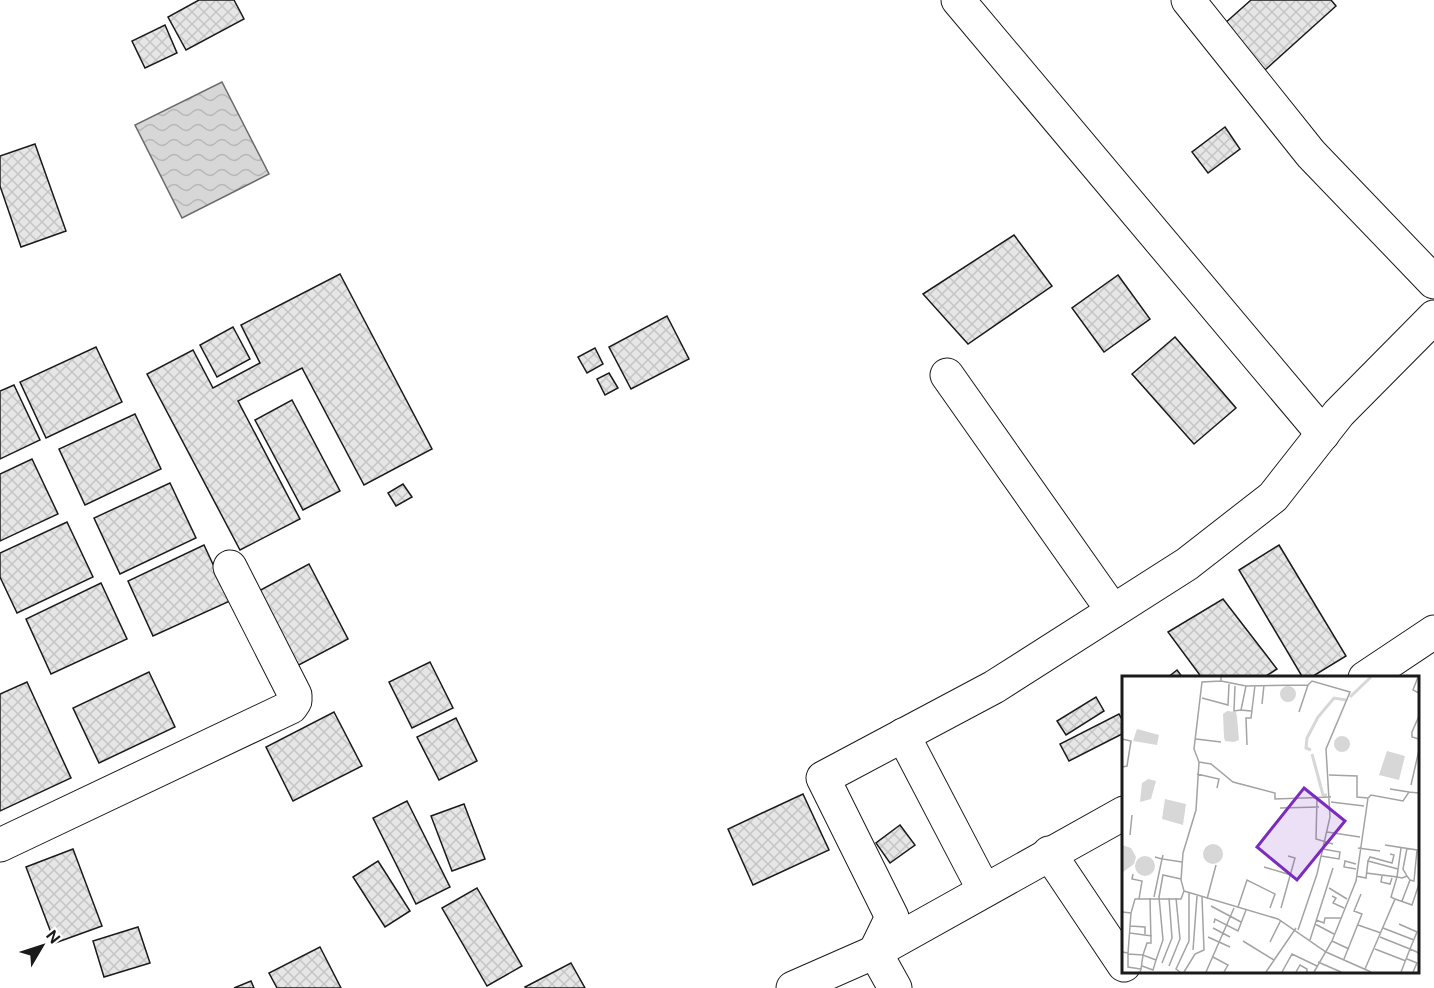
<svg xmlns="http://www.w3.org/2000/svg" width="1434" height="988" font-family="'DM Sans',sans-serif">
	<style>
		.water { fill: url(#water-waves); stroke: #6a6a6a; stroke-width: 1.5 }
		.building { fill: url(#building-cross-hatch); stroke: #1a1a1a; stroke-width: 1.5 }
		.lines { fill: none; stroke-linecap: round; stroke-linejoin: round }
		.street-casing { stroke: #1a1a1a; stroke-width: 35 }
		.street { stroke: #fff; stroke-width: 33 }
		.inset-river { fill: none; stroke: #d7d7d7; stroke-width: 3 }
		.inset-road { fill: none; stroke: #a3a3a3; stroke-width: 1.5 }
		.view { fill: #7b2cbf; fill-opacity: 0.15; stroke: #7b2cbf; stroke-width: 3 }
		.inset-edge { fill: none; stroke: #1a1a1a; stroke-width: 3 }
	</style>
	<defs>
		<pattern id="water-waves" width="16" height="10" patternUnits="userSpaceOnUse" patternTransform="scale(1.5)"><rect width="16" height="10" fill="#d7d7d7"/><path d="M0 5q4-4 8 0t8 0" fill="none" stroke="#b8b8b8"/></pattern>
		<pattern id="building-cross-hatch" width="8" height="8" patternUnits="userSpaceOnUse" patternTransform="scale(1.5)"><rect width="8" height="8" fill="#e6e6e6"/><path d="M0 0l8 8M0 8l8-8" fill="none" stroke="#c5c5c5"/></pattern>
	</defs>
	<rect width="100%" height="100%" fill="#fff"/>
	<polygon class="water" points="222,82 269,174 182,218 135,125"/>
	<g class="building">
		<polygon points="199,0 234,0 244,19 186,50 168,17"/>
		<polygon points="1251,0 1331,0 1336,6 1265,70 1224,24"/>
		<polygon points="165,25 177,53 145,68 132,41"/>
		<polygon points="1225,127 1240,149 1208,173 1192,152"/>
		<polygon points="35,144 66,231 21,247 0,186 0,156"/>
		<polygon points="1014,235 1052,286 968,344 923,294"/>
		<polygon points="340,274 432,449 364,485 302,368 238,401 300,519 240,550 147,374 193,350 213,388 260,363 241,325"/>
		<polygon points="1118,275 1150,319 1104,352 1072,308"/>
		<polygon points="667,316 689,359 631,389 609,347"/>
		<polygon points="233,327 250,359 217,377 200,345"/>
		<polygon points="1175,337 1236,408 1194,444 1132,374"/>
		<polygon points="96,347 122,402 46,438 20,382"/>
		<polygon points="595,348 603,364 587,373 578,357"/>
		<polygon points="609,373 618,388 605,395 597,379"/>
		<polygon points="14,385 40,440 0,459 0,391"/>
		<polygon points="292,400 340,491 303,510 255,420"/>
		<polygon points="135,414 161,469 85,505 59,449"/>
		<polygon points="32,459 58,514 0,541 0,474"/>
		<polygon points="170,483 196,538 120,574 94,518"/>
		<polygon points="403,484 412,497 396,506 388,493"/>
		<polygon points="67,522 93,577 17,613 0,577 0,553"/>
		<polygon points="204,545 230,601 153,636 128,581"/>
		<polygon points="1279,545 1346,656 1310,678 1303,678 1239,570"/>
		<polygon points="309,564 348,639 295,667 255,593"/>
		<polygon points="101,583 127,639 51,674 26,619"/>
		<polygon points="1223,599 1277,669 1263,678 1202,678 1168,632"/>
		<polygon points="430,662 453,708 412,728 389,682"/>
		<polygon points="1177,670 1183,678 1167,678"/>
		<polygon points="149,672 175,727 99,763 73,708"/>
		<polygon points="27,682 71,778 0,811 0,694"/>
		<polygon points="1096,697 1104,711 1066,735 1057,721"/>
		<polygon points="334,712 362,766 293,801 266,747"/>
		<polygon points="1119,714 1124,723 1124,733 1069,761 1060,744"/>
		<polygon points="456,718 477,761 439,780 417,737"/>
		<polygon points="803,794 829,850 753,885 728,829"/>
		<polygon points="407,801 450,887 416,904 373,818"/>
		<polygon points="464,804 485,859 452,871 431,816"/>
		<polygon points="900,825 915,845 890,863 876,843"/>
		<polygon points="73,849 102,926 55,943 26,867"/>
		<polygon points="378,861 410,911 385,927 353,877"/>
		<polygon points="477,888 522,966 487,986 442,908"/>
		<polygon points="138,927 150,963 104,977 93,941"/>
		<polygon points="320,947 341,988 277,988 269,973"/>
		<polygon points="571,963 585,988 526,988 525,987"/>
		<polygon points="251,981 254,988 234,988"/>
	</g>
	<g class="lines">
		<defs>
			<g id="street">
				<polyline points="958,0 1323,434"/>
				<polyline points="1188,0 1311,154 1434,282"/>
				<polyline points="947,375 1113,611"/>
				<polyline points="1365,678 1434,632"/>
				<polyline points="903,735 984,890"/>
				<polyline points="0,845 291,707 295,701 295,695 230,567"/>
				<polyline points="1049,853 1124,965"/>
				<polyline points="793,988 875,952 1124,813"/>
				<polyline points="895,988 875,952 892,917 823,778 994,687 1187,564 1273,497 1339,413 1434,317"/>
			</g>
		</defs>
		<use href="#street" class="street-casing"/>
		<use href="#street" class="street"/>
	</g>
	<g transform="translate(1122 676)">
		<rect width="297" height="297" fill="#fff"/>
		<path d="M158 18a8 8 0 1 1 16 0a8 8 0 1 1-16 0ZM105,35L114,36L115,41L117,64L112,66L103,65L102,61L101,38ZM15,53L37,59L35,69L11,65ZM212 68a8 8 0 1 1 16 0a8 8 0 1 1-16 0ZM265,75L283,80L277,104L257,99ZM26,103L34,105L29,123L18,126L20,107ZM43,123L64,128L61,149L40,143ZM81 178a10 10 0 1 1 20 0a10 10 0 1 1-20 0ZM0,169L9,172L14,181L12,188L1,196ZM13 190a10 10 0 1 1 20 0a10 10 0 1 1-20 0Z" fill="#d7d7d7"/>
		<path class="inset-river" d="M228,21L249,1M189,74L184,72L185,62L196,41L212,22L224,24M190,78L201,119H205"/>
		<path class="inset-road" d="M296,1L291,14L297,17M99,5L124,10L186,9L190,5L228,16L204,73L208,141L195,198L176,254M113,10L112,35L119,34M124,10L119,34L129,35M80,22L106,29L107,8M140,28L142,9M177,36L186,9M297,40L290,56V61L297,63M0,63L9,65L5,90L0,91M74,63L99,66M125,69L124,42H129L133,9M77,86L89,88L111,106L153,117V123L209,121M75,98L97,103L95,112M207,99L235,100V121L246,122M289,109L297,74M268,113L287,116M195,121L194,163L211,168M209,126L242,130M158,132L197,131M205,156L238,161M8,159L10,139M263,169L295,174L292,205L288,204M236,172L258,175M279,172L275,201L280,202L285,200L281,193L285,172M41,179L40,183L60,186M199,180L217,183L218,176L201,173M246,185L248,181L270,187L272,179L268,178M142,191L169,199M234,193L222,191L223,185L234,188M11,198L10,203L20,205L17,223M234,200L244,202L246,185L276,193M260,200L259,206L268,208L270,202M207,212L225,223M62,215L156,243L204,276L249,296M210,220L214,222L211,227L222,232M32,221L40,183L33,181M85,223L94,189M273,223L290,229L297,208M280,225L288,204L285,200M89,230L119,246M116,231L125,204L153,218L148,232M159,232L173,182L166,180M0,236L9,237L13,223H59L62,215L59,204L61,177L74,134L77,86L72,73L80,6L99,5V1M194,244L202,247L203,242H219M92,247L93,243L116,255L124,234M193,248L212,258M277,248L295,256L288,273L297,277M236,249L259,257M8,250L23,251V258M91,252L108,261M261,252L292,264M8,257L30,260M86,261L108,271M258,261L288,273L279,296M188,264L211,192M121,265L152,284M210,265L227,273M148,266L159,244M253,273L284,285M71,274L75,220M0,276L6,277V291L19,293L18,296M6,277L9,237M6,278L21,279L25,267H29L28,222M91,281L106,289L102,296M222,283L240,238L232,235L239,218M285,283L295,287L291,296M196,286L219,296M40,287L50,262L47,222M20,290L31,294L34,284M47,290L58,263L54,222M19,293L21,279L34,284L41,264L37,221L41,199L59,203M243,293L273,223L269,221L275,201L244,197M58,296L54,293L67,265V217M62,296L73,278L82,274L80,221M84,296L112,232M144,296L174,252M160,296L170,278L195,290M174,296L178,289L185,293V296M192,296L210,265L234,205L246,122L249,119L281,125L287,116L297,117"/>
		<path class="view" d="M182,112L223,145L175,204L135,171Z"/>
		<rect width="297" height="297" class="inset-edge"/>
	</g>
	<g transform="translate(42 946) rotate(51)" stroke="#ffffff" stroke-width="4.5" paint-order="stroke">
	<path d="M0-4.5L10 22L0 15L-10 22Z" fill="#1a1a1a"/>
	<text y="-9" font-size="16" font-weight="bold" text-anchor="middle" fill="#1a1a1a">N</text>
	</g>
</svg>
